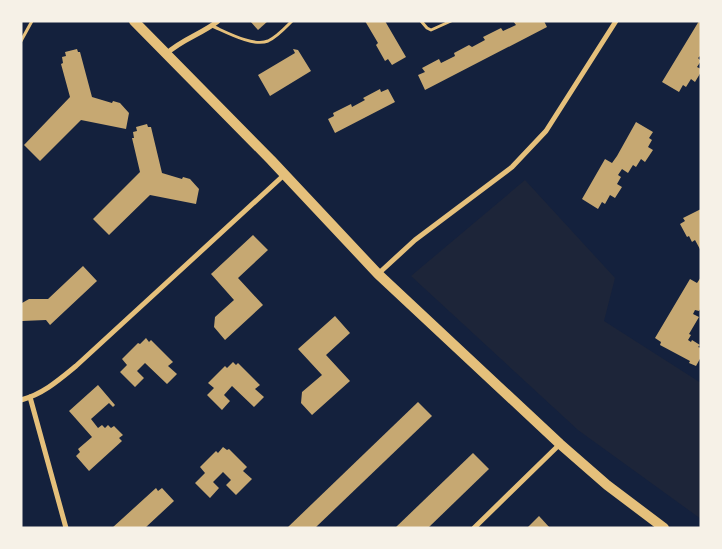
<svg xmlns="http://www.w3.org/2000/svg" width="722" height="549" font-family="'Exo 2',sans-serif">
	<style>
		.green { fill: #1d2539 }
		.building { fill: #c6a872 }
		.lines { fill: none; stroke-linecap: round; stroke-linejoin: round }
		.service { stroke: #e5c07b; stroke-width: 3 }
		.minor { stroke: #e5c07b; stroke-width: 5 }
		.secondary { stroke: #e5c07b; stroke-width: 10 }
	</style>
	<rect width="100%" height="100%" fill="#14213d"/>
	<polygon class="green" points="525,180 615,278 604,321 701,383 701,519 578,430 411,276"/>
	<g class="building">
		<polygon points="250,21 268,21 258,30"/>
		<polygon points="365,21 385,21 406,57 392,65 388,59 385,61 376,45 378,43"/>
		<polygon points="513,21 544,21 547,27 425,90 418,75 425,72 422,68 439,59 441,63 455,56 454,53 469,45 472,47 485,40 483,37 501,28 503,31 516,25"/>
		<polygon points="699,21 701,21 701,55 698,58 701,61 697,67 701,69 701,72 695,82 691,79 686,87 683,85 679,92 662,82"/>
		<polygon points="77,49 78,52 80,52 92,97 112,103 113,101 120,103 129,113 126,129 81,120 40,161 24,145 70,97 61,64 63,63 62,57 66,56 65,52"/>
		<polygon points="293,49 298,50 311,71 270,96 258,75 295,53"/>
		<polygon points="380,89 381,92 388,89 395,102 335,133 328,119 334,116 333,113 351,104 352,107 365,100 363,98"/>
		<polygon points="636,122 653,132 649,138 652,140 648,147 653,150 645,162 641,159 636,167 633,165 628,173 622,169 618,175 621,177 617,184 622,187 615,198 610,195 605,204 602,202 598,209 582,199 605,159 612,163 617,156"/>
		<polygon points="147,124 148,127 151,127 162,173 182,179 183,177 190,179 199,189 196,204 150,195 109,235 93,219 140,172 132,138 134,138 133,132 137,131 136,127"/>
		<polygon points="701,209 701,251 695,240 692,242 689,236 687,237 680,224 685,221 683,218"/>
		<polygon points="253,235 268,250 238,278 263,305 225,340 214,327 215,317 234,300 211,274"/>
		<polygon points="83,266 97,281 50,325 46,320 22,321 22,303 29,299 48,299"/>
		<polygon points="701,277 701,308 699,311 695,310 693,314 699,317 689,334 691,335 688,340 691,342 692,340 700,345 698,347 701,348 701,357 696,366 689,363 690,361 660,345 661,342 655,338 690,279 697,283"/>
		<polygon points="335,316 350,333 326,355 350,381 312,415 301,403 302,392 322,375 298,349"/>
		<polygon points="146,338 149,342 151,340 173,362 168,366 177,374 167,384 145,363 137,371 144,378 135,387 120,372 127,365 122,359 138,343 140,344"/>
		<polygon points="233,362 236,365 238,363 260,385 255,389 264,397 254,407 232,386 224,395 230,401 222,410 207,395 214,388 208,383 225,366 227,368"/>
		<polygon points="98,385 115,405 113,407 109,403 91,419 98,428 102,425 105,428 108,425 111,428 114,426 123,435 119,438 122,441 89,471 76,456 80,452 78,449 92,437 69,411"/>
		<polygon points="418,402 432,416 315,528 287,528"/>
		<polygon points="223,447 227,450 229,449 247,467 243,471 252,479 236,495 226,485 231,480 223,472 213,482 219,488 210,498 195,483 205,473 200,467 216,451 218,453"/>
		<polygon points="473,453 489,469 428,528 395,528"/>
		<polygon points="156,488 158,491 162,488 174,501 145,528 112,528"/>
		<polygon points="539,516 550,528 527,528"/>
	</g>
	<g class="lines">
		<g class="service">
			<polyline points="421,21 427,28 431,30 451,21"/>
			<path d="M212,26C226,32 253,47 268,41C277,37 285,28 292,21"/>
			<polyline points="21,41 32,21"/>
		</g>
		<g class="minor">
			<path d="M166,54C182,39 202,34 218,21"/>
			<polyline points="378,274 415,240 512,167 546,131 616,21"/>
			<polyline points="30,397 66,528"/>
			<path d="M21,400C43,394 59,380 76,366L284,175"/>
			<polyline points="474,528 560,444"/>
		</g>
		<polyline class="secondary" points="134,21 271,160 378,274 560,444 607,485 664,528"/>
	</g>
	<rect width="722" height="549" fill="none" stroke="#f6f1e7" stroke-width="45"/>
</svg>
